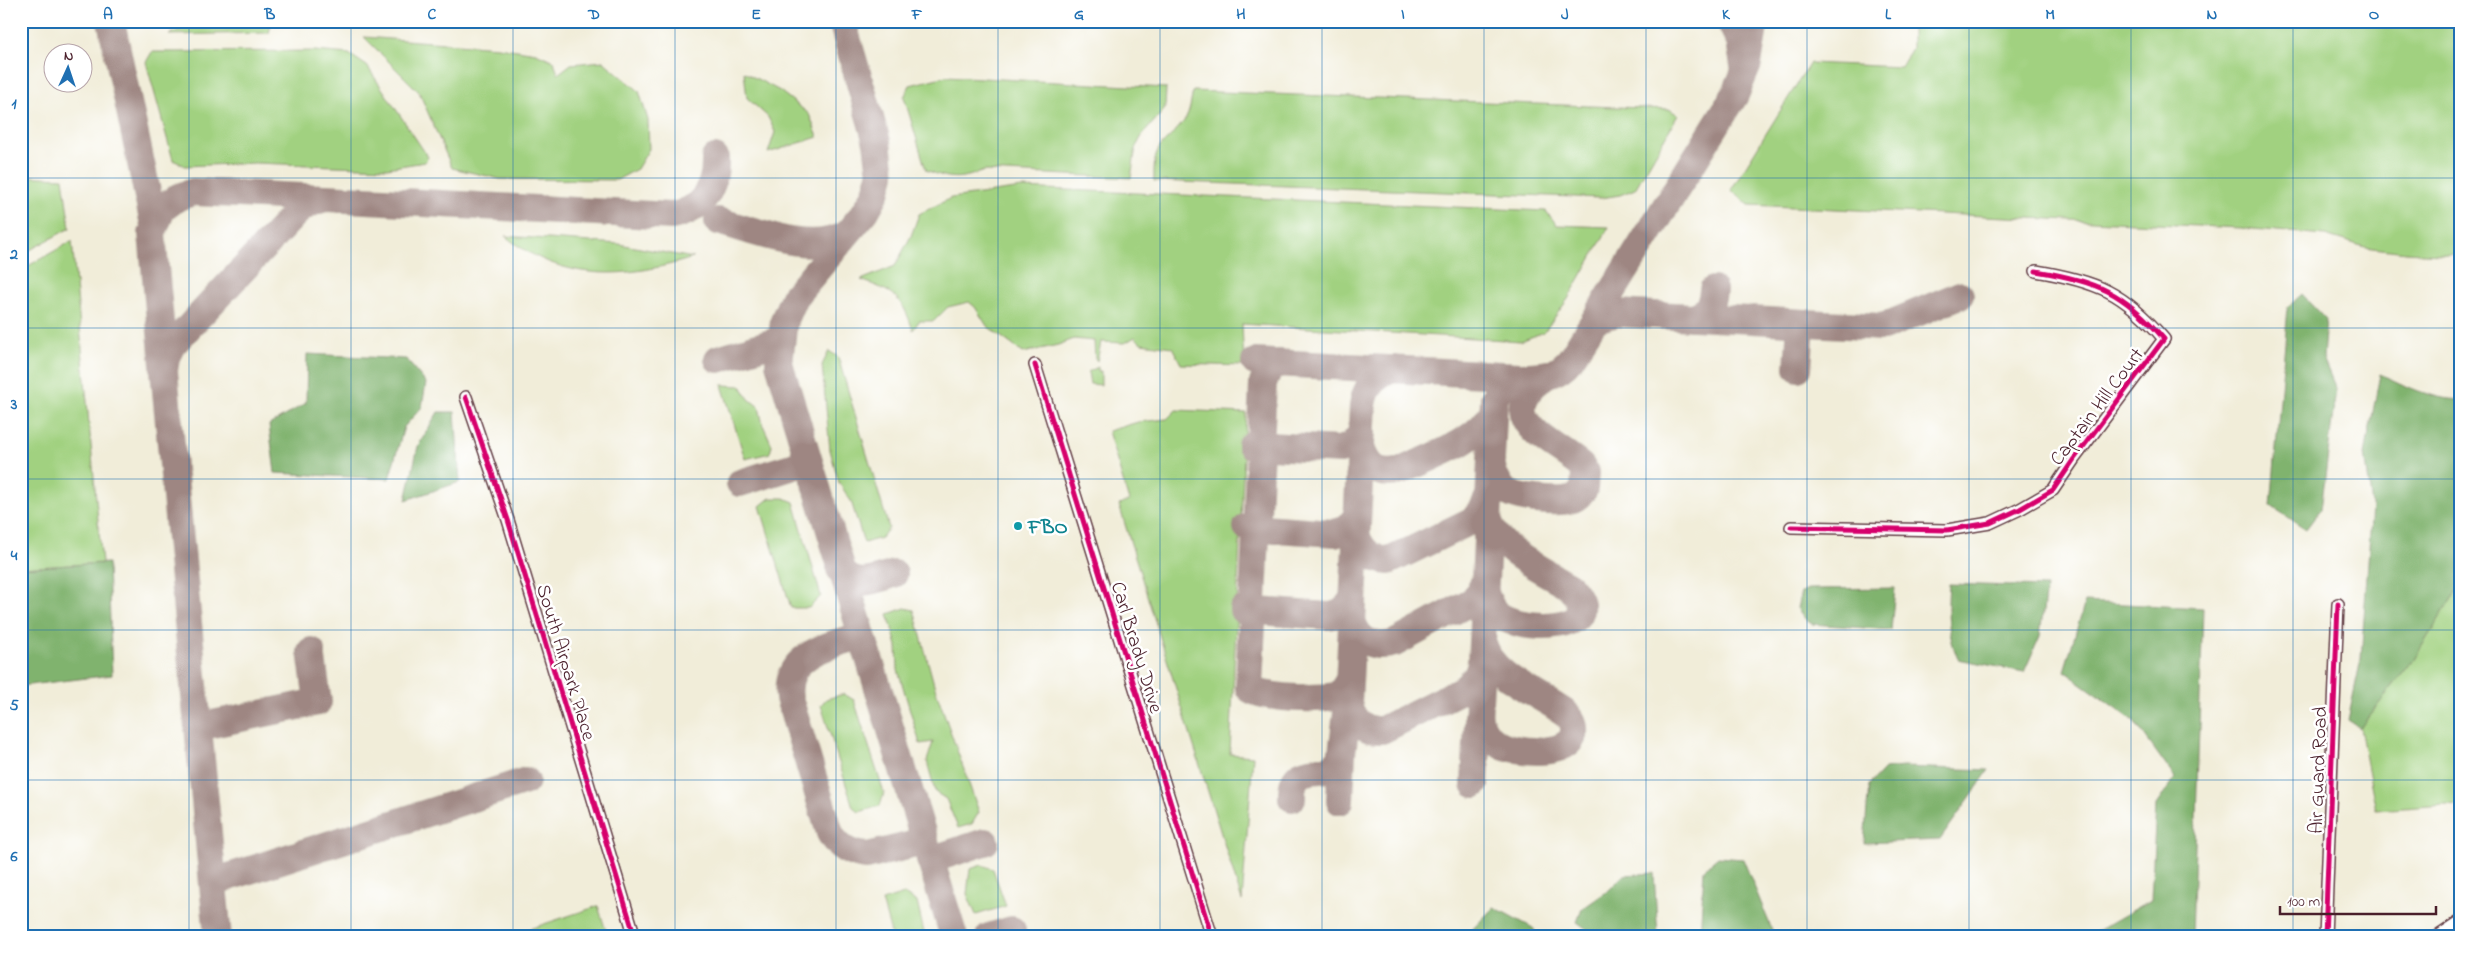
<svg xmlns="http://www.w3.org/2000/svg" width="2482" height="958" font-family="'Indie Flower',sans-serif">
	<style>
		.green { fill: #a1d180; stroke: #767856 }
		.forest { fill: #80b36e; stroke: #65694c }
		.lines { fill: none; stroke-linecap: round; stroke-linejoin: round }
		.taxiway { stroke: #9e8682; stroke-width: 28 }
		.street-casing { stroke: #633e45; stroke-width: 14 }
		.street { stroke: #fff; stroke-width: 11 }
		.cycleway-casing { stroke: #fff; stroke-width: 8 }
		.cycleway { stroke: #d6006c; stroke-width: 5 }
		.grid { fill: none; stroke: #1f6fb2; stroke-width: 1; stroke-opacity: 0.55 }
		.culture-dot { fill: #0f9aa8; stroke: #fff; stroke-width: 2 }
		.labels { text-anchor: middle; stroke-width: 5; stroke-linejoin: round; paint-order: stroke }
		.street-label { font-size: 20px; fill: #4a1f2b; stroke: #fff }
		.culture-label { font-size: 20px; font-weight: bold; fill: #0d838f; stroke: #fff; text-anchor: start }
		.neatline { fill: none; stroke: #1f6fb2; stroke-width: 2 }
		.grid-label { font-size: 16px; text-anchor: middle; font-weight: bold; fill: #1f6fb2 }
	</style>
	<rect width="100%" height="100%" fill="#fff"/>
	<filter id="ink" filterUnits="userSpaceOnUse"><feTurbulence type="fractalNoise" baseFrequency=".02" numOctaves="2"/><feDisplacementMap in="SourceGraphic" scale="10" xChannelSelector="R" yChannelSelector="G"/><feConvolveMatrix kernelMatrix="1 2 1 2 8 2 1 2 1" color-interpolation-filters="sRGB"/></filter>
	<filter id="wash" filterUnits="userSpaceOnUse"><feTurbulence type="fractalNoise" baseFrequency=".0096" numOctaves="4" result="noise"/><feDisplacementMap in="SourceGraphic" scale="20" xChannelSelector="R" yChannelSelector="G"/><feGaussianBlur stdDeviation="1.12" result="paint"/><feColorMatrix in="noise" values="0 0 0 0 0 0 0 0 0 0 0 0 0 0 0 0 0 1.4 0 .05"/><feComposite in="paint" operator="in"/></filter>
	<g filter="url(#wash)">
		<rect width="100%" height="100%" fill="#f1edd9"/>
		<g class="green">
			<path d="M200,21H272L269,33L169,35C179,28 190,28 200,21Z"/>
			<polygon points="1912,21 2461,21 2461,255 2406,252 2365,247 2325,235 2241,228 1749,205 1731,190 1810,63 1901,67 1912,48"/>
			<polygon points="364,37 498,47 536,53 554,61 558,74 571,64 603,61 639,91 648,120 649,149 637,169 617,180 500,179 452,168 419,92"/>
			<polygon points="315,51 349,54 367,66 428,157 425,162 387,168 255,163 185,166 173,160 146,62 152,52"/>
			<polygon points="744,72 780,91 809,114 818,137 768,153 775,132 768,117 747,98"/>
			<path d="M946,76L1166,88L1165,109L1143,134L1136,147L1131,178L984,171C959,180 951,180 926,170L904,97L910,85Z"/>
			<path d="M1193,91L1669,109L1678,115L1635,189L1620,195L1601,198L1154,181C1153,140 1163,149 1184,121C1190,114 1191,100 1193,91Z"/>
			<polygon points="21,176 63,178 70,228 21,255"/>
			<path d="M1022,188L1546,211L1557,225L1609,227L1568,299L1544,332L1521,341L1242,324L1244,366L1181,364L1172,347L1141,343L1135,337L1125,343L1101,342L1097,361L1095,358L1094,341L1074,339L1058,345L1023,353L987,326L975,307L969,302L948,307L934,321H919L913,330C901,295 895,293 861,280L895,266L911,236L919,214L951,198Z"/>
			<path d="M505,236L619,244L693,258C625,279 563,283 505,236Z"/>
			<polygon points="72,241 102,563 21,568 21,270"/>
			<polygon points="829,351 838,357 889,528 881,538 864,543 851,501 839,483 830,450 822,365"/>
			<polygon points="1098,367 1098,371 1101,371 1101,385 1090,384 1088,372"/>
			<polygon points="722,385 741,386 749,399 759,407 763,425 772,445 770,453 745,459"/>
			<polygon points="1176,410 1246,413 1230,754 1253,756 1242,901 1119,505 1129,501 1108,431 1138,422 1167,419"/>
			<polygon points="770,498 784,498 794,502 821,596 809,608 791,608 760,506"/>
			<polygon points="2461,584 2461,806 2445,805 2376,810 2360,728 2413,660"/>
			<polygon points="905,608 914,610 935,688 979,812 972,824 958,828 946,799 935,792 927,761 933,742 920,744 898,670 897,646 888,614"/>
			<polygon points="844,694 854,700 884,793 880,806 859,812 853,807 821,705 826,699"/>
			<polygon points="982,865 993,869 1006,906 976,915 967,894 970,869"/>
			<polygon points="904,894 917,902 925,937 892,937 882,901"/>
			<polygon points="598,906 608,937 505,937"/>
		</g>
		<g class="forest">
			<polygon points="2302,294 2326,319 2323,358 2336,389 2321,509 2306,529 2271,506 2288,307"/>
			<polygon points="307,354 406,359 426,383 422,407 404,427 389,479 275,473 269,425 306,403"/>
			<path d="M2380,374C2406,386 2431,399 2461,400V584L2413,660L2360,728L2348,720L2361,659L2372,506L2365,454Z"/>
			<polygon points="438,412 455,412 460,482 406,500 418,446"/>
			<polygon points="108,563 112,675 21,686 21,568"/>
			<path d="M1949,584L2046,587L2040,636L2024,672L1958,659C1947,633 1947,611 1949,584Z"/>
			<polygon points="1895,588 1891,630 1812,624 1806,620 1797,608 1801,592 1808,589"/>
			<polygon points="2085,602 2203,608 2192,937 2086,937 2151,900 2156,805 2175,778 2134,721 2064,671"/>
			<polygon points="1903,767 1989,770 1940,840 1864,843 1869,785 1884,769"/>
			<polygon points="1718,857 1743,859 1775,937 1700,937 1704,869"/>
			<polygon points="1654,873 1658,937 1598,937 1577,922 1582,909 1609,890 1624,875"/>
			<polygon points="1494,907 1535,929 1537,937 1465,937"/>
		</g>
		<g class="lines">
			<g class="taxiway">
				<polyline points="111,21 154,225"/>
				<polyline points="842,21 877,142 881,175 876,193 866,211 794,297 784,320 779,363 954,937"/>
				<polyline points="1730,21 1740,42 1744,65"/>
				<path d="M718,221C755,231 811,256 846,234"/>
				<path d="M1693,317C1707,312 1712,305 1713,290"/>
				<polyline points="1596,319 1617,313 1883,327 1960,295"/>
				<polyline points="718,359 771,343"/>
				<path d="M1255,362L1520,376C1542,376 1557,376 1571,358L1735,95L1748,64L1755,21"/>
				<path d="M1279,363L1269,369L1263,383L1249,688C1260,699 1326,701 1340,694L1349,680"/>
				<polyline points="164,365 152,234 162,209 178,197 193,192 325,198"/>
				<polyline points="1798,368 1801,323"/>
				<polyline points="1251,445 1340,450 1351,446 1362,433"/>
				<path d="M1361,447C1367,468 1380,477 1401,471C1430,457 1480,441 1493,411"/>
				<path d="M1491,462C1493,473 1496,483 1504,490C1516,500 1558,504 1573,499C1578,497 1581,493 1584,489L1585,472L1581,466C1551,441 1490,419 1544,376"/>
				<polyline points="740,483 807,462"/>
				<polyline points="1247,527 1335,533 1347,529 1357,516"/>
				<path d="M1356,535C1362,551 1371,559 1389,561L1473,520L1482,510L1489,496"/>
				<path d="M840,569C854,590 875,580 894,574"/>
				<path d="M1484,590C1487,598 1489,605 1494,611C1514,634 1613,634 1569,586C1543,570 1497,550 1488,520"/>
				<path d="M1243,610L1329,616C1342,614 1347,609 1353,598"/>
				<path d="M1352,621C1359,642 1374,649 1395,643L1474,600L1485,581"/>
				<path d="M861,636C829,645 783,655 789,698L830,833C837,847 851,855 867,856L924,842"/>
				<path d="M1348,704C1353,721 1363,731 1382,730L1463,689L1477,675L1481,664"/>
				<path d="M1478,716C1481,726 1485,735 1494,741C1511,754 1584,760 1573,723C1570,714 1560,710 1553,705C1528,689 1492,674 1482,644"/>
				<polyline points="198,727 318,702 311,651"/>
				<path d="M1475,784L1494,399C1499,386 1507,378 1520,376"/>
				<path d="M1292,798C1291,768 1308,772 1329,769L1340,760L1342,753"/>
				<path d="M1340,801L1342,753L1348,704L1363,405C1365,388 1376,375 1393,369"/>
				<polyline points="930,860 985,842"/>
				<polyline points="213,882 526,781"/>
				<path d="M218,937L164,371L166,357L172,345L295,214C304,205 314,201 326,198L672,216C703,210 716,188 715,158"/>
				<polyline points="989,937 1012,930"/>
			</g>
		</g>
	</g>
	<g filter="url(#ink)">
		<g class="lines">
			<defs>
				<g id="street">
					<polyline points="1035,365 1212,937"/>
					<polyline points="466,397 508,520 635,937"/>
					<path d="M1791,527L1947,530L1990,523L2020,509L2053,490L2074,459L2164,339C2124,292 2096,281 2036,271"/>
					<polyline points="2325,937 2338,604"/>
					<polyline points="2437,937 2461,921"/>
				</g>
			</defs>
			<use href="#street" class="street-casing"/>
			<use href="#street" class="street"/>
			<defs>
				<g id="cycleway">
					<polyline points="1035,365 1212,937"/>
					<polyline points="466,397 508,520 635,937"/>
					<path d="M1791,527L1947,530L1990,523L2020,509L2053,490L2074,459L2164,339C2124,292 2096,281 2036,271"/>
					<polyline points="2325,937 2338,604"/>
				</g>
			</defs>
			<use href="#cycleway" class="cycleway-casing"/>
			<use href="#cycleway" class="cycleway"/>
		</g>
	</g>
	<path class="grid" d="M189,21V937M351,21V937M513,21V937M675,21V937M836,21V937M998,21V937M1160,21V937M1322,21V937M1484,21V937M1646,21V937M1807,21V937M1969,21V937M2131,21V937M2293,21V937M21,178H2461M21,328H2461M21,479H2461M21,630H2461M21,780H2461"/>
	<circle class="culture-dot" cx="1018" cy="526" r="5"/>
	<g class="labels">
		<g class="street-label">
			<text transform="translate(2096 406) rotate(-53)" y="7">Captain Hill Court</text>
			<text transform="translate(1138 647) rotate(73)" y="7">Carl Brady Drive</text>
			<text transform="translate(567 662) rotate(73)" y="7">South Airpark Place</text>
			<text transform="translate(2317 770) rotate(-88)" y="7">Air Guard Road</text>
		</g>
		<g class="culture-label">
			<text x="1028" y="533">FBO</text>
		</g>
	</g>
	<rect width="2482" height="958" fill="none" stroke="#fff" stroke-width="55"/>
	<g transform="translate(68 68) rotate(3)"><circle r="24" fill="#ffffff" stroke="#b7a5aa"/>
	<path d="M0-4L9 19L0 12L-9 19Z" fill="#1f6fb2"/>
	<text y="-8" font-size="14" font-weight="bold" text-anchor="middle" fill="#4a1f2b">N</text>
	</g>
	<path d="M2280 906v8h156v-8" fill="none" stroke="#4a1f2b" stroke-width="2.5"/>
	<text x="2287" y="906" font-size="15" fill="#4a1f2b" stroke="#ffffff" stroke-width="4" paint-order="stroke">100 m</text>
	<rect x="28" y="28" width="2426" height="902" class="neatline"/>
	<g class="grid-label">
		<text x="108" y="19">A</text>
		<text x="270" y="19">B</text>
		<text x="432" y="19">C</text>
		<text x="594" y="19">D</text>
		<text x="756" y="19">E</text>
		<text x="917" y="19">F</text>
		<text x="1079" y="19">G</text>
		<text x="1241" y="19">H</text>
		<text x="1403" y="19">I</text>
		<text x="1565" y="19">J</text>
		<text x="1726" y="19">K</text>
		<text x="1888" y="19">L</text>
		<text x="2050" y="19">M</text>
		<text x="2212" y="19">N</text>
		<text x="2374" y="19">O</text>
		<text x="14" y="108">1</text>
		<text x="14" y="259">2</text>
		<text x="14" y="409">3</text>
		<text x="14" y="560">4</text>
		<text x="14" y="710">5</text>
		<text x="14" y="861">6</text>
	</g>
</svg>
